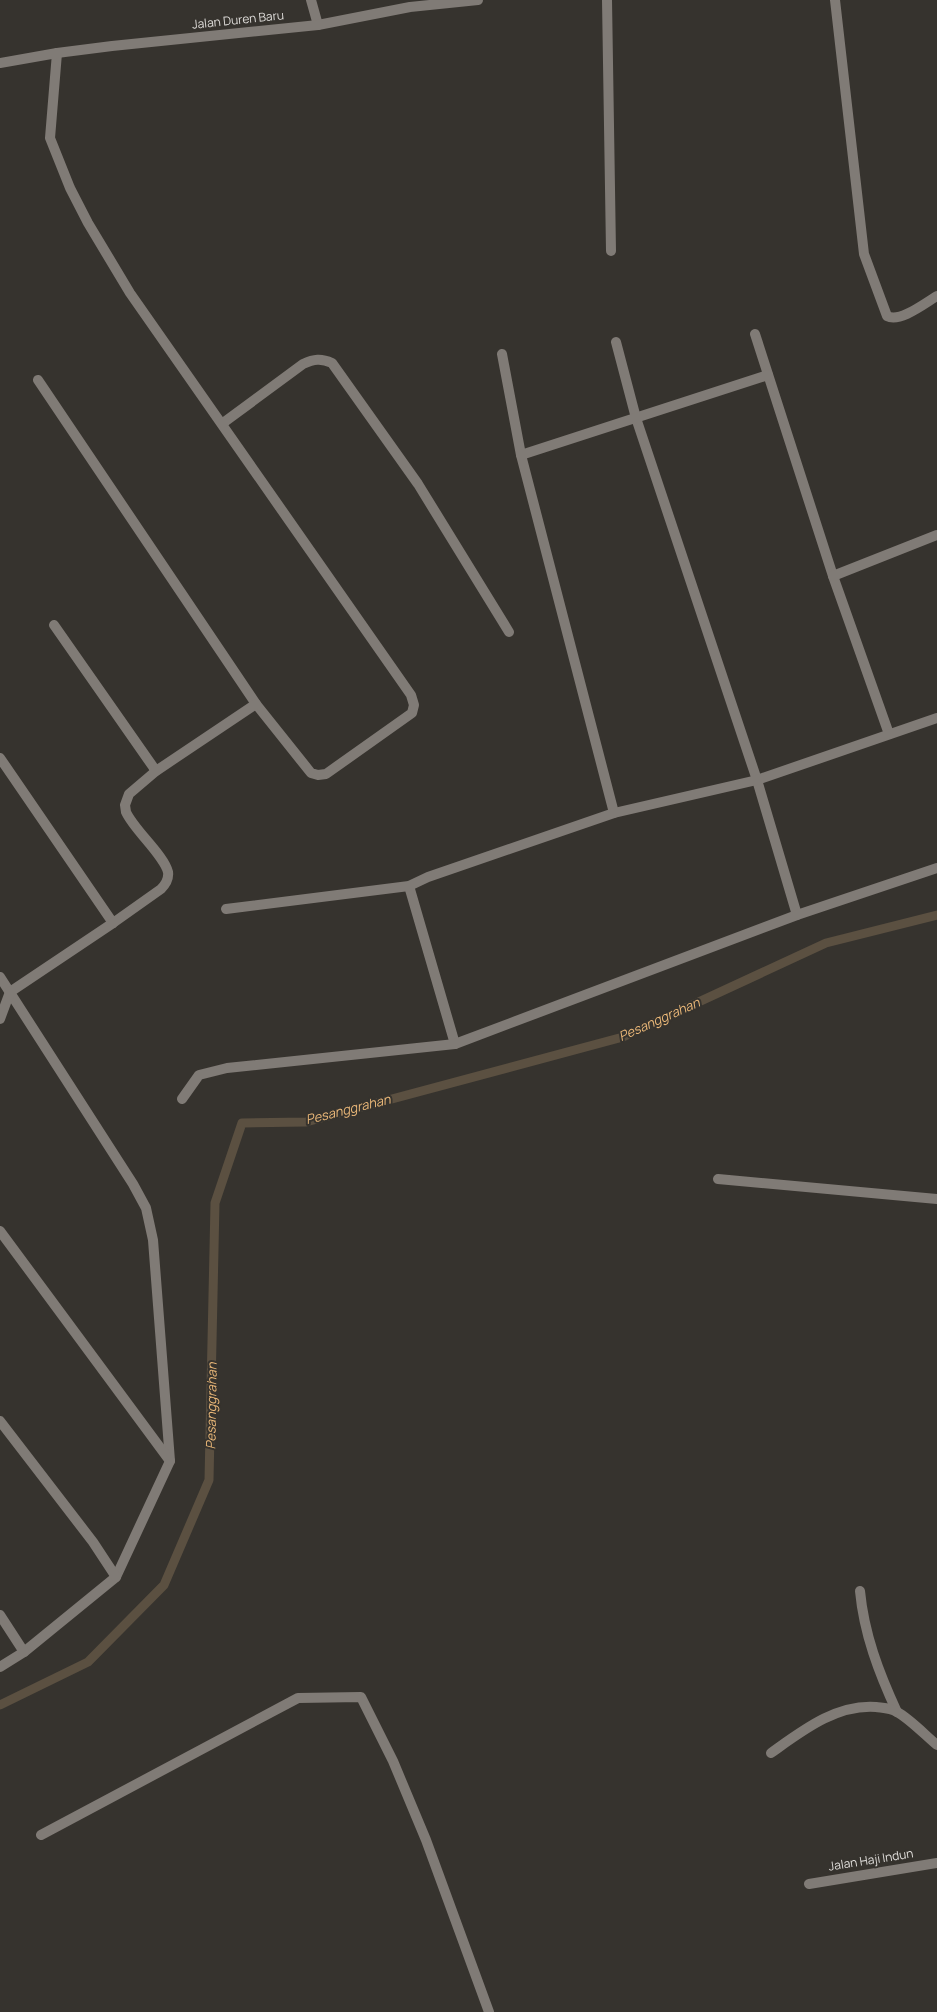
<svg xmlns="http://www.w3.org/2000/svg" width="937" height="2012" font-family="Manrope,sans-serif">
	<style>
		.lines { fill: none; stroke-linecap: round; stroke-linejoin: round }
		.stream { stroke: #5b5041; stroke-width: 9 }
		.street { stroke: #807b76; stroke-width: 10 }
		.secondary { stroke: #807b76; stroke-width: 10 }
		.labels { text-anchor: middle; stroke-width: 4; stroke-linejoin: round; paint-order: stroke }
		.street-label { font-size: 12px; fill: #dfddda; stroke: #36332e }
		.water-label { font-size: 13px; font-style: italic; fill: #ecb979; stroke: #36332e }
	</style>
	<rect width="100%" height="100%" fill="#36332e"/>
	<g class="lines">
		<polyline class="stream" points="0,1705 88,1662 164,1585 209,1480 215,1203 242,1123 306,1122 623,1037 826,943 937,915"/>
		<g class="street">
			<polyline points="311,0 318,25"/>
			<polyline points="607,0 611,251"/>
			<path d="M835,0L864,254L887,316C900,323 925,303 937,296"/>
			<polyline points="755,334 833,576 889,734"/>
			<polyline points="616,342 636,418 757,780 797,915"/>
			<polyline points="502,354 521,455 614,813"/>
			<polyline points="38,380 256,704 311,773 318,775 326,774 412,713 414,705 411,695 130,293 88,223 70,188 50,138 57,53"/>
			<path d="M223,423L303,364C314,359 321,358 332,363L418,484L509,632"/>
			<polyline points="521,455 768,375"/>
			<polyline points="833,576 937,535"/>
			<polyline points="54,625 156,771"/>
			<polyline points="0,758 113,923"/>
			<polyline points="409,886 455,1044"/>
			<polyline points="226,909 409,886 428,877 614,813 757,780 937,718"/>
			<polyline points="0,977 133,1184 146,1208 153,1240 170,1461 116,1577 24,1652 0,1667"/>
			<path d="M0,1019L10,992L113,923L161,889C166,884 169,879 168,872C164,855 134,830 126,812L125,805L129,794L156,771L256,704"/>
			<polyline points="182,1099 199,1075 227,1068 455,1044 797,915 937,868"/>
			<polyline points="718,1179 937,1199"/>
			<polyline points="0,1231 170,1461"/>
			<polyline points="0,1421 93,1542 116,1577"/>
			<path d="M860,1591C864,1634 879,1673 897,1712"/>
			<polyline points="0,1615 24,1652"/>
			<path d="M771,1753C802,1731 836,1704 876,1707C883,1708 891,1708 897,1712C910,1719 925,1735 937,1745"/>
			<polyline points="41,1835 298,1698 361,1697 393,1761 426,1840 489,2012"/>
			<polyline points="809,1884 937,1863"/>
		</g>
		<polyline class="secondary" points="0,63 57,53 112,46 318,25 410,7 478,0"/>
	</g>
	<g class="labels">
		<g class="street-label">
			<text transform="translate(238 20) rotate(-6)" y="4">Jalan Duren Baru</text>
			<text transform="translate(871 1860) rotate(-9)" y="4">Jalan Haji Indun</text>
		</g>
		<g class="water-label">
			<text transform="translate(659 1019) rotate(-24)" y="5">Pesanggrahan</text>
			<text transform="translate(348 1109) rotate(-14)" y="5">Pesanggrahan</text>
			<text transform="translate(211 1406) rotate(-89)" y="5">Pesanggrahan</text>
		</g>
	</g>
</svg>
